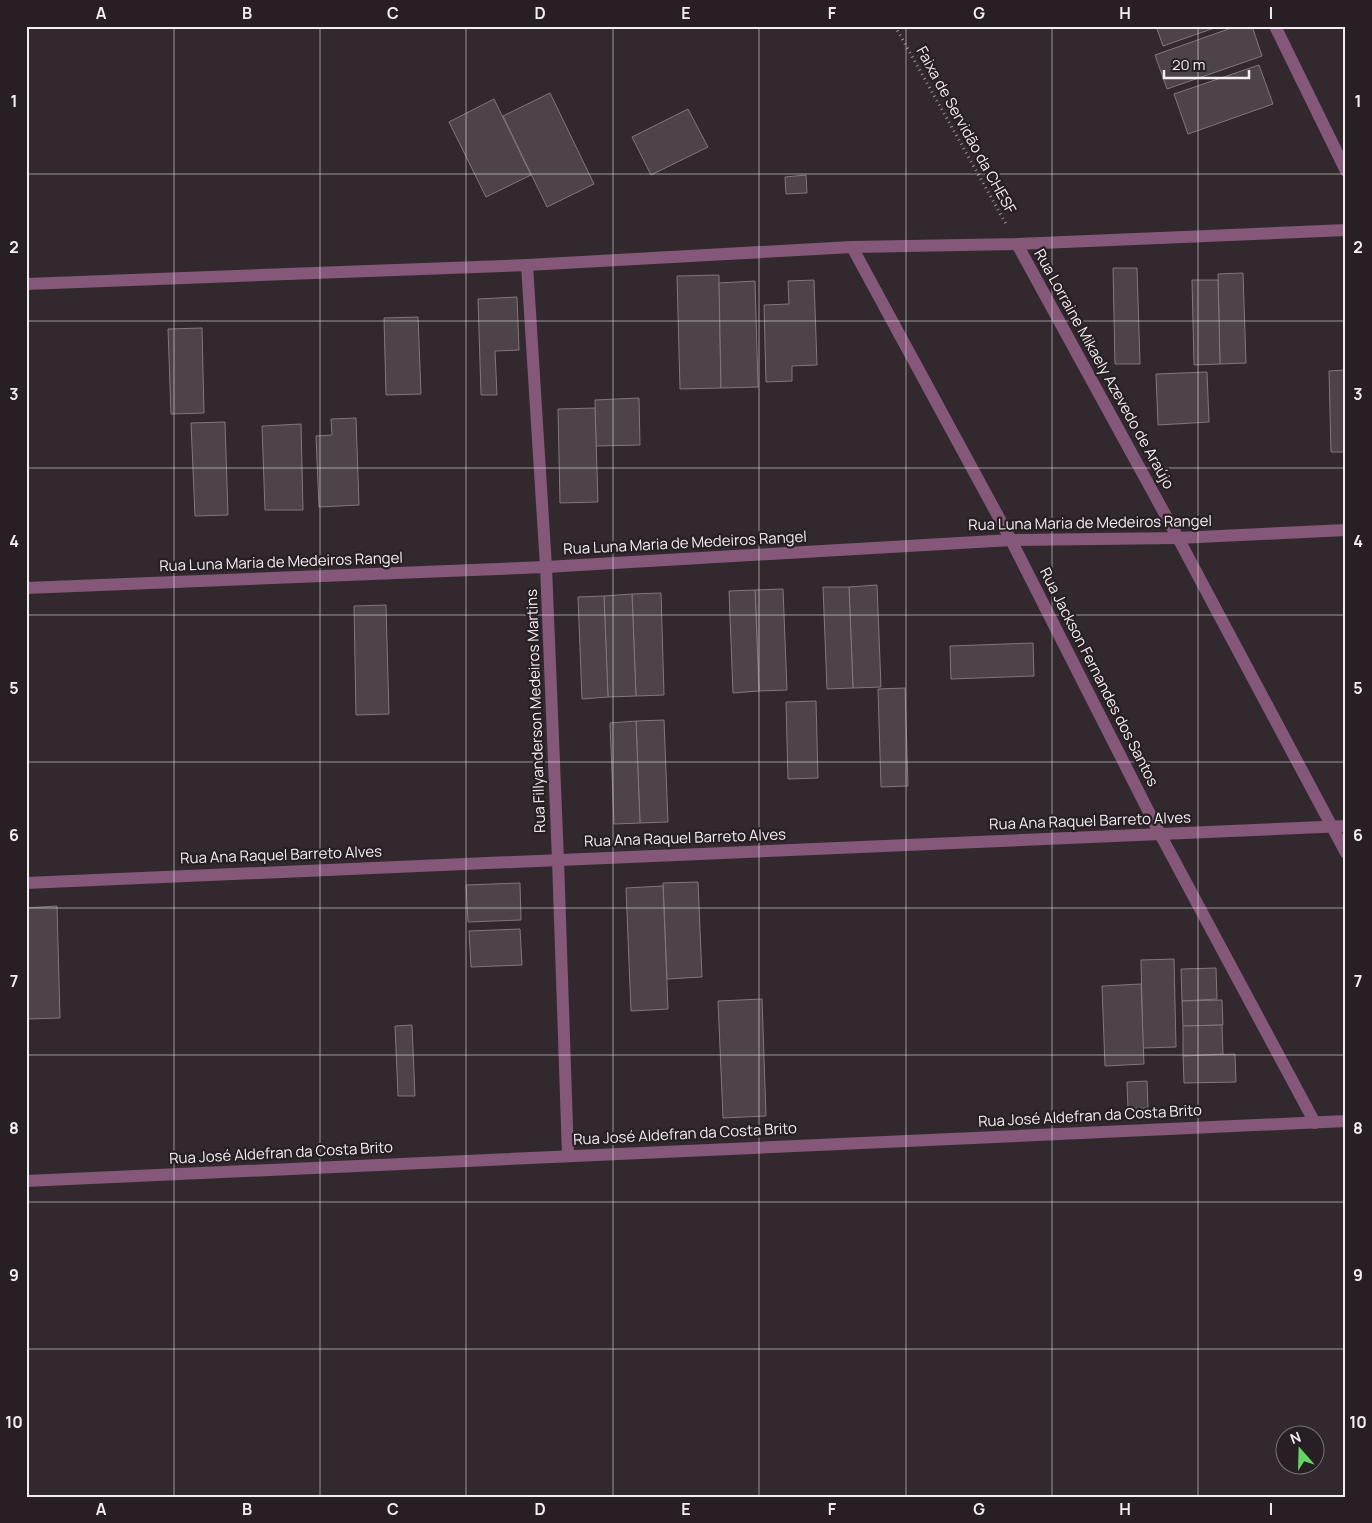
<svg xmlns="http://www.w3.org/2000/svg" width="1372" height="1523" font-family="Manrope,sans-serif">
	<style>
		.building { fill: #4d444a; stroke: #81777e }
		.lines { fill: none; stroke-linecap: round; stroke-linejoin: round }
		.path { stroke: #9a9398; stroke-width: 3; stroke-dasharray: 1 4; stroke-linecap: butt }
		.minor { stroke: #855779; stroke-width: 12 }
		.grid { fill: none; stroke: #f4eef2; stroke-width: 1; stroke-opacity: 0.55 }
		.labels { text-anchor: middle; stroke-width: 4.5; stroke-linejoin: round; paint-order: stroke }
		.street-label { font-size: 15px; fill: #f4eef2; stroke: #271f24 }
		.neatline { fill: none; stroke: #f4eef2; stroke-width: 2 }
		.grid-label { font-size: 16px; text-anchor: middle; font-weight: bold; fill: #f4eef2 }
	</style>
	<rect width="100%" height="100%" fill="#31292e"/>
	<g class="building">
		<polygon points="1156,26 1220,26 1163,46"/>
		<polygon points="1237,26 1252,26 1262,56 1167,89 1155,55"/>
		<polygon points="1259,65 1273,104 1188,134 1174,94"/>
		<polygon points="550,93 594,184 547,207 503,116"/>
		<polygon points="494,99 531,175 486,197 449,122"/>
		<polygon points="688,109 708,147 651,175 632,137"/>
		<polygon points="806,175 807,193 786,194 785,177"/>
		<polygon points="1113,268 1137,268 1140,364 1115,364"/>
		<polygon points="1243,273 1246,363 1220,364 1218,274"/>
		<polygon points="719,275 721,388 680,389 677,276"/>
		<polygon points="814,280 817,365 792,366 792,381 766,382 764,305 789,304 788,281"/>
		<polygon points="1192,280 1218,280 1220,364 1194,365"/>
		<polygon points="755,281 758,387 721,388 719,283"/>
		<polygon points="517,297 519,350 495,351 497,395 481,395 478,299"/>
		<polygon points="418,317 421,394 386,395 384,318"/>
		<polygon points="202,328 204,413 171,414 168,329"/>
		<polygon points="1346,370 1346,452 1331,452 1329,371"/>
		<polygon points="1207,372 1209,422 1158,425 1156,374"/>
		<polygon points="639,398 640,445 596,446 595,400"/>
		<polygon points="595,408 598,502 560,503 558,409"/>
		<polygon points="356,418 359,505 319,507 316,436 332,435 331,419"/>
		<polygon points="225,422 228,515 195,516 191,423"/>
		<polygon points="301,424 303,510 265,510 262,426"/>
		<polygon points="877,585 881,687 853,688 849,587"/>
		<polygon points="823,587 849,587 853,688 827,689"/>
		<polygon points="783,589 787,690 759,691 755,590"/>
		<polygon points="755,590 759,691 733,693 729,591"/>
		<polygon points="661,593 664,695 636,696 632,594"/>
		<polygon points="632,594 636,696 608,697 604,596"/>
		<polygon points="604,596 608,697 582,699 578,597"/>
		<polygon points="386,605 389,714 356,715 354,606"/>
		<polygon points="1033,643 1034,676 951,679 950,646"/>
		<polygon points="905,688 908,786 881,787 878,689"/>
		<polygon points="816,701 818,778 788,779 786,702"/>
		<polygon points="664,720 668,822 640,823 636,721"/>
		<polygon points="636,721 640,823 614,824 610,723"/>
		<polygon points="698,882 702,977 667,979 663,883"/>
		<polygon points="520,883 521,920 468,922 466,885"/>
		<polygon points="663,886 668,1009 631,1011 626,888"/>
		<polygon points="57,906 60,1018 28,1019 26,908"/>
		<polygon points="520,929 522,965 471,967 469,931"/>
		<polygon points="1174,959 1176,1047 1143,1048 1141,960"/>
		<polygon points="1216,968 1217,999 1182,1001 1181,969"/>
		<polygon points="1141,984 1144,1064 1105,1066 1102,986"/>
		<polygon points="762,999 766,1116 723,1118 718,1001"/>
		<polygon points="1222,1000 1223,1025 1183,1026 1182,1001"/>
		<polygon points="412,1025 415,1096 398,1096 395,1026"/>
		<polygon points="1222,1025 1223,1054 1183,1056 1183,1026"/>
		<polygon points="1235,1054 1236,1082 1184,1083 1183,1056"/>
		<polygon points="1147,1081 1148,1108 1128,1109 1127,1082"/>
	</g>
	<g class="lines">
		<polyline class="path" points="895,26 1006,224"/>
		<g class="minor">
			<polyline points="1275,26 1346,171"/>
			<polyline points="1017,244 1178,538 1346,853"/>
			<polyline points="852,247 1011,540 1160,834 1315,1123"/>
			<polyline points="527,265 546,567 558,860 568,1156"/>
			<polyline points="26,284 527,265 852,247 1017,244 1346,230"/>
			<polyline points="26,588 546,567 1011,540 1178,538 1346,530"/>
			<polyline points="26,883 1346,826"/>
			<polyline points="26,1181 1346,1121"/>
		</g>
	</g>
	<path class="grid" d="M174,26V1497M320,26V1497M466,26V1497M613,26V1497M759,26V1497M906,26V1497M1052,26V1497M1198,26V1497M26,174H1346M26,321H1346M26,468H1346M26,615H1346M26,762H1346M26,908H1346M26,1055H1346M26,1202H1346M26,1349H1346"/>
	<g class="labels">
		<g class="street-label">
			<text transform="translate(966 130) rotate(61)" y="5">Faixa de Servidão da CHESF</text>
			<text transform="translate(1104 369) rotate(61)" y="5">Rua Lorraine Mikaely Azevedo de Araújo</text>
			<text transform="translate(1090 523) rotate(-1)" y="5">Rua Luna Maria de Medeiros Rangel</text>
			<text transform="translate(685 543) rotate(-3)" y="5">Rua Luna Maria de Medeiros Rangel</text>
			<text transform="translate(281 562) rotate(-2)" y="5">Rua Luna Maria de Medeiros Rangel</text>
			<text transform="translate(1099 677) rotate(63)" y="5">Rua Jackson Fernandes dos Santos</text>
			<text transform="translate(536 711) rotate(-92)" y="5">Rua Fillyanderson Medeiros Martins</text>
			<text transform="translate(1090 821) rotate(-2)" y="5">Rua Ana Raquel Barreto Alves</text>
			<text transform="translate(685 838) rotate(-2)" y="5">Rua Ana Raquel Barreto Alves</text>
			<text transform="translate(281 855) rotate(-2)" y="5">Rua Ana Raquel Barreto Alves</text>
			<text transform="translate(1090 1116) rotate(-3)" y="5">Rua José Aldefran da Costa Brito</text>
			<text transform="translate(685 1134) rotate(-3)" y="5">Rua José Aldefran da Costa Brito</text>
			<text transform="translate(281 1153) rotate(-3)" y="5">Rua José Aldefran da Costa Brito</text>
		</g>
	</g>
	<rect width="1372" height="1523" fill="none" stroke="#271f24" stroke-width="55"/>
	<g transform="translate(1300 1450) rotate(340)"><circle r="24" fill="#271f24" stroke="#797276"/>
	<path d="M0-4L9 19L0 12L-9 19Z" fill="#66d466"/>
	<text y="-8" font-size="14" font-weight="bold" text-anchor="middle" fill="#f4eef2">N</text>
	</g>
	<path d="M1164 70v8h85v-8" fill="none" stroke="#f4eef2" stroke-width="2.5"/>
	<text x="1172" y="70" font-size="15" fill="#f4eef2" stroke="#271f24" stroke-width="4" paint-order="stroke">20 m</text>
	<rect x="28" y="28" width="1316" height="1468" class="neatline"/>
	<g class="grid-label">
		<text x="101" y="19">A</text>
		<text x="247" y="19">B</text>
		<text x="393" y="19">C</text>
		<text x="540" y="19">D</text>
		<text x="686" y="19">E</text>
		<text x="832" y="19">F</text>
		<text x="979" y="19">G</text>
		<text x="1125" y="19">H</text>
		<text x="1271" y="19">I</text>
		<text x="14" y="107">1</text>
		<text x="1358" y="107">1</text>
		<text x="14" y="253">2</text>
		<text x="1358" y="253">2</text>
		<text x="14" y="400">3</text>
		<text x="1358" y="400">3</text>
		<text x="14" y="547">4</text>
		<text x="1358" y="547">4</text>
		<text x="14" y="694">5</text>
		<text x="1358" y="694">5</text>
		<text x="14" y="841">6</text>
		<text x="1358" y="841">6</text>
		<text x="14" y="987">7</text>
		<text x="1358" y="987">7</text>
		<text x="14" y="1134">8</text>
		<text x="1358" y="1134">8</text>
		<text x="14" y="1281">9</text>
		<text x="1358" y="1281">9</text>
		<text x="14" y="1428">10</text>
		<text x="1358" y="1428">10</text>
		<text x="101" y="1515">A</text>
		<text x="247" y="1515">B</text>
		<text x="393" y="1515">C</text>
		<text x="540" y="1515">D</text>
		<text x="686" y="1515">E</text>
		<text x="832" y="1515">F</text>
		<text x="979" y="1515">G</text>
		<text x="1125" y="1515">H</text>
		<text x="1271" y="1515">I</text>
	</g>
</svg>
